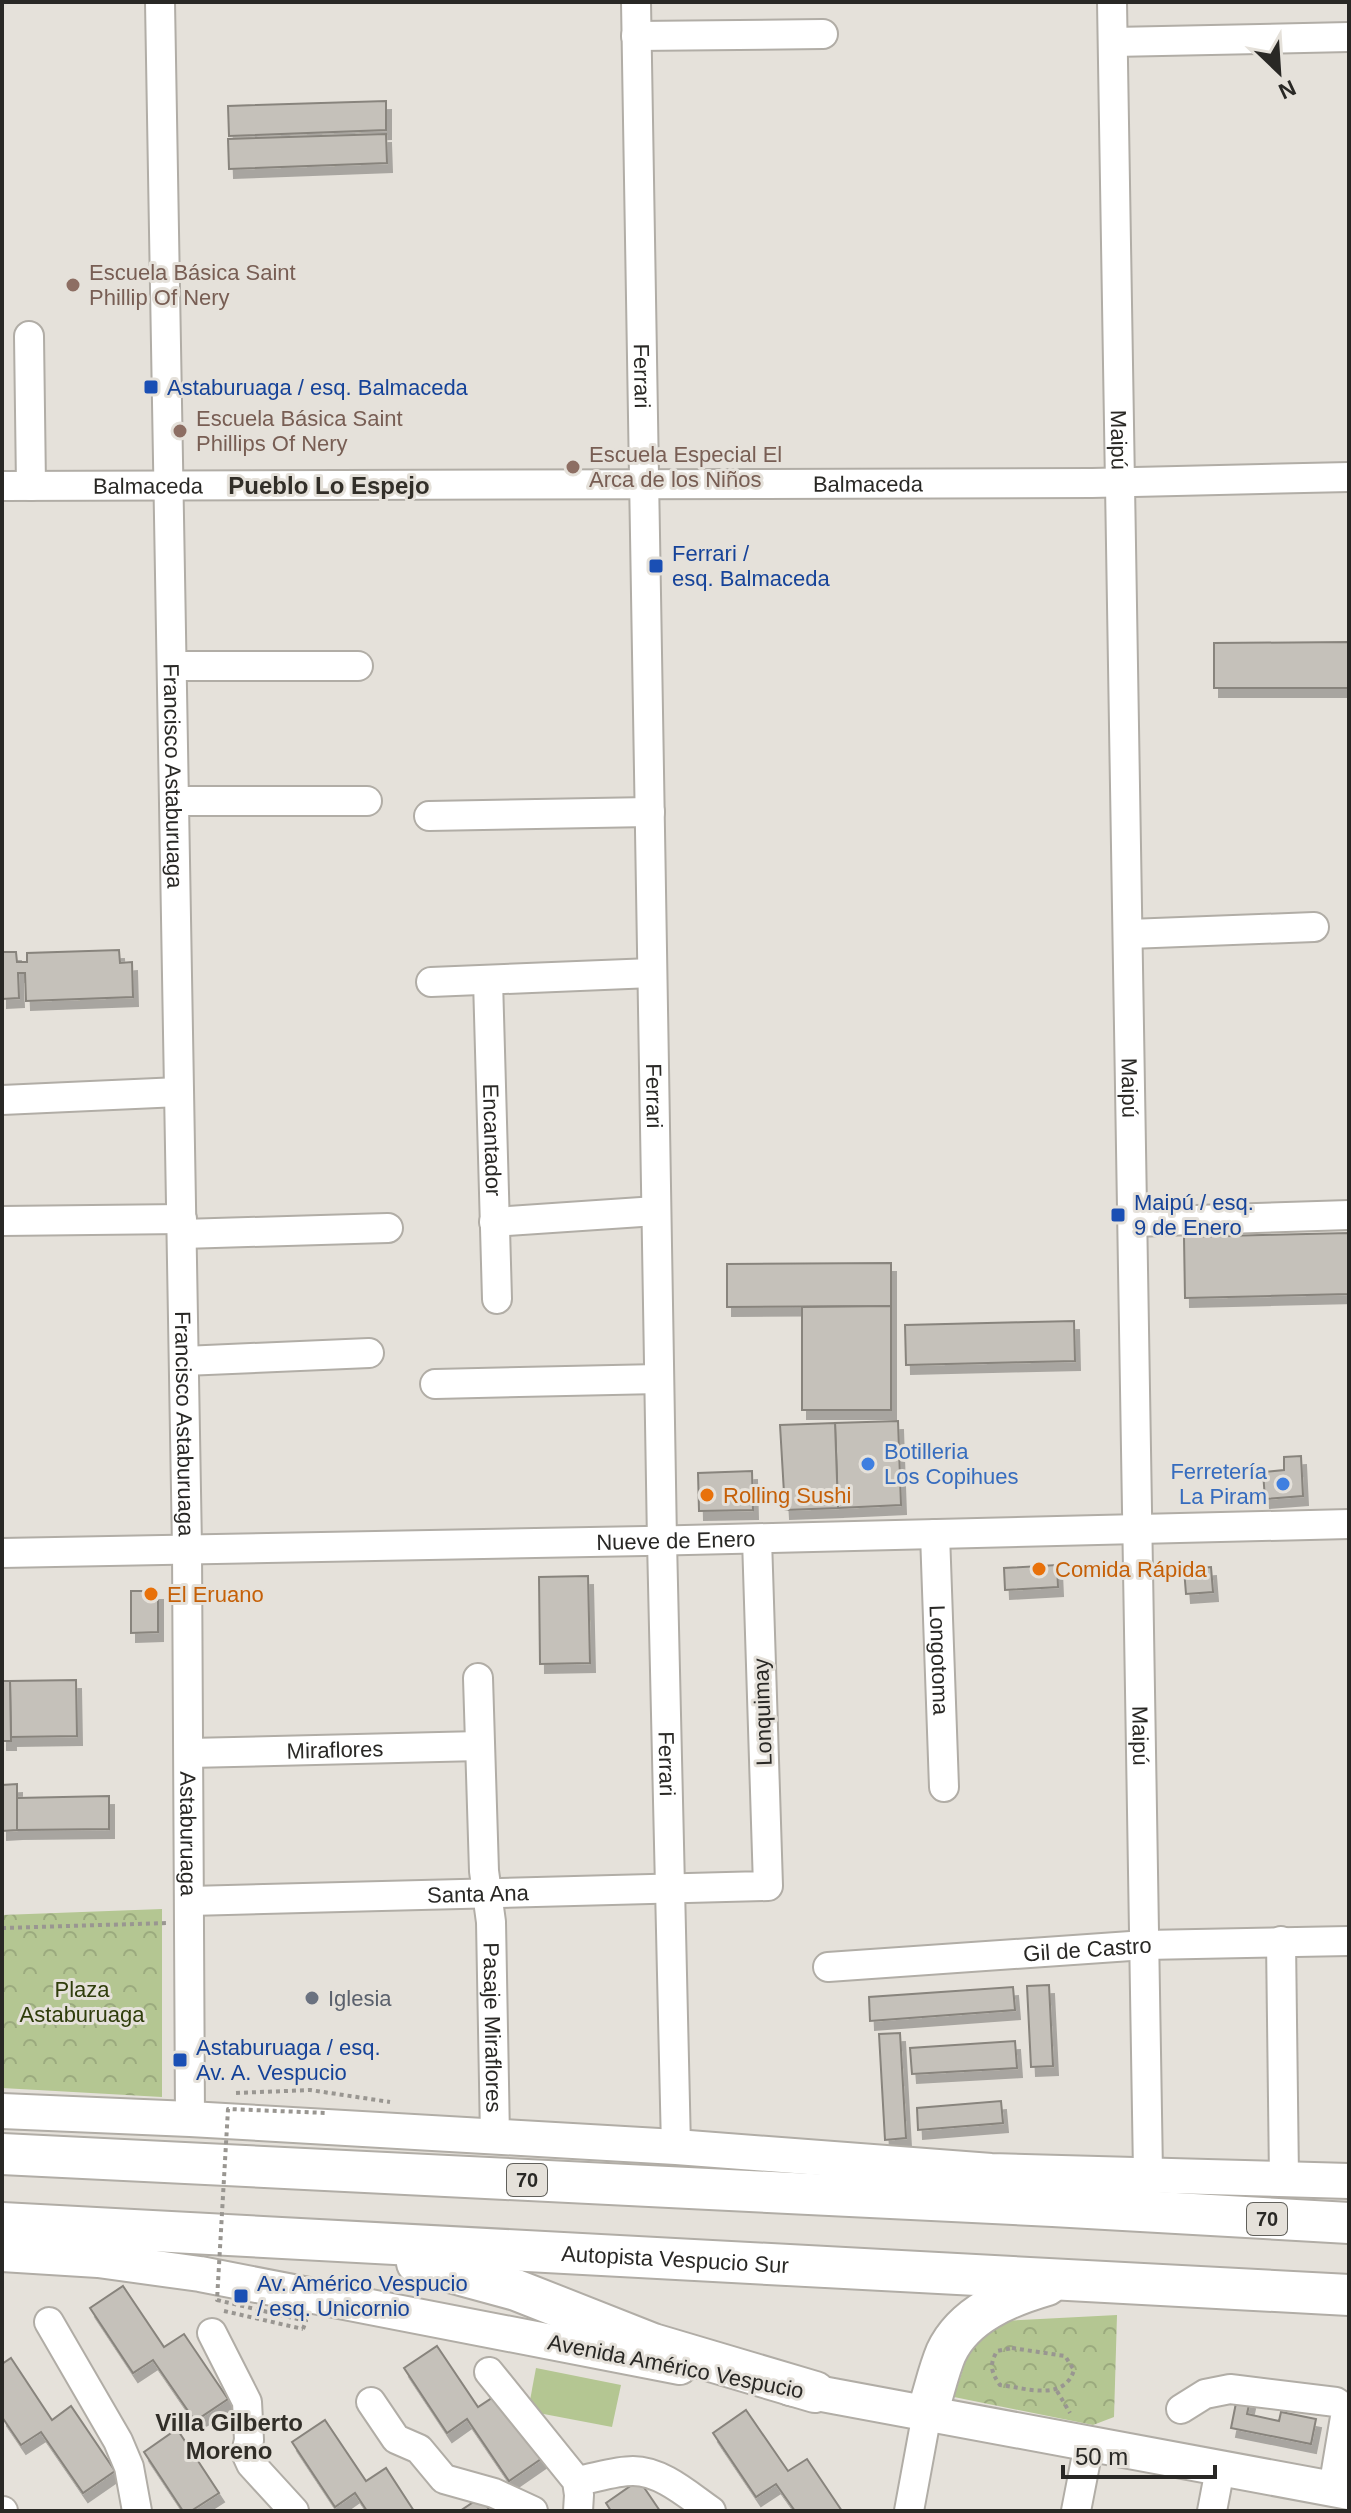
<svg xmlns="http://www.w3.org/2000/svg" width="1351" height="2513" font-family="Helvetica,sans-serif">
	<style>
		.park { fill: url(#park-crowns) }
		.garden { fill: #b4c692 }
		.building { fill: #c5c1ba; stroke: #88847d; stroke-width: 2; filter: url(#shadow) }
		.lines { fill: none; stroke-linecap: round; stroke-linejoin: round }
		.minor-casing { stroke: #b1ada6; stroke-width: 32 }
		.major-casing { stroke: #b1ada6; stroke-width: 38 }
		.highway-casing { stroke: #b1ada6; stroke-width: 44 }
		.path { stroke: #999691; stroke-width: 4; stroke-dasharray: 4 4; stroke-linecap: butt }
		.minor { stroke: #fff; stroke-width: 28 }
		.major { stroke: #fff; stroke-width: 34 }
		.highway { stroke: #fff; stroke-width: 40 }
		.path-bridge { stroke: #999691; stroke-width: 4; stroke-dasharray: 4 4; stroke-linecap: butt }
		.education-dot { fill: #8d6e63; stroke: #e5e1da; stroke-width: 3 }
		.transit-dot { fill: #1a4fb4; stroke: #e5e1da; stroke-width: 3 }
		.shop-dot { fill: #3f7fe0; stroke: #e5e1da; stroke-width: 3 }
		.food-dot { fill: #e8710a; stroke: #e5e1da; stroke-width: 3 }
		.worship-dot { fill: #6b7280; stroke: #e5e1da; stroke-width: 3 }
		.labels { text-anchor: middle; stroke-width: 6; stroke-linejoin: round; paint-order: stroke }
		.shield { fill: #e5e1da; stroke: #61605b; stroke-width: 2 }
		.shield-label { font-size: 20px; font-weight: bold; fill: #292825 }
		.education-label { font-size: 22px; fill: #785e54; stroke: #e5e1da; text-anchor: start }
		.street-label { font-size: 22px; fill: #292825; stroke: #e5e1da }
		.transit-label { font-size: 22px; fill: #164399; stroke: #e5e1da; text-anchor: start }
		.shop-label { font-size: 22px; fill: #366cbe; stroke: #e5e1da; text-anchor: start }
		.food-label { font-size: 22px; fill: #c56008; stroke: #e5e1da; text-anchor: start }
		.park-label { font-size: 22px; fill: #2f3d0b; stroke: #e5e1da }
		.worship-label { font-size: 22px; fill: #5b616d; stroke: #e5e1da; text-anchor: start }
		.neighbourhood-label { font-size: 24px; font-weight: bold; fill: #312e28; stroke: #e5e1da }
	</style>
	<defs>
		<pattern id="park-crowns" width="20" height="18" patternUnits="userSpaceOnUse" patternTransform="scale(2)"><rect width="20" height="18" fill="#b4c692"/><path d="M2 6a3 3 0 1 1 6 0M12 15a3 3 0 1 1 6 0" fill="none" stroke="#9baa7e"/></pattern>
		<filter id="shadow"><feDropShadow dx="5" dy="9" stdDeviation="0" flood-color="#0004"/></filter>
	</defs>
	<rect width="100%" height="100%" fill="#e5e1da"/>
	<g class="park">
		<polygon points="162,1909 162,2097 2,2088 2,1915"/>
		<polygon points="1117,2315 1114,2417 1093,2425 954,2397 973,2338 1003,2321"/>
	</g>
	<polygon class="garden" points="536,2368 621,2385 612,2427 528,2411"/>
	<g class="building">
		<polygon points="386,101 386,130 229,136 228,106"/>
		<polygon points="386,134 387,163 229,169 228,139"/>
		<polygon points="1348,642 1349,688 1214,688 1214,643"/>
		<polygon points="119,950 120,963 132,962 133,997 26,1001 25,973 18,973 19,998 2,999 2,952 16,952 17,962 27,962 27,953"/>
		<polygon points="1349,1233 1349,1294 1185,1298 1184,1237"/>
		<polygon points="891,1263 891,1306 727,1307 727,1264"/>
		<polygon points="891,1306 891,1410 802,1410 802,1307"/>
		<polygon points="1074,1321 1075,1361 906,1365 905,1325"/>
		<polygon points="898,1421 901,1505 838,1508 835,1423"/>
		<polygon points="835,1423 838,1508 785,1510 780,1425"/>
		<polygon points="1301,1456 1303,1496 1265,1499 1263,1472 1284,1470 1284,1457"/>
		<polygon points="752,1471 753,1510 699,1511 698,1473"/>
		<polygon points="1057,1565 1058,1587 1005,1590 1004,1568"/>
		<polygon points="1211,1567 1213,1592 1186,1594 1184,1569"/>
		<polygon points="588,1576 590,1663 540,1664 539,1577"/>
		<polygon points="131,1591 158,1591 158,1632 131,1633"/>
		<polygon points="76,1680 77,1736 11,1737 10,1681"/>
		<polygon points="2,1681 10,1681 11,1741 2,1741"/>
		<polygon points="17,1784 17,1830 2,1831 2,1785"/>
		<polygon points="109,1796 109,1829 17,1830 17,1798"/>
		<polygon points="1049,1985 1053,2066 1031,2067 1027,1986"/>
		<polygon points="1013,1987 1015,2010 870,2021 869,1997"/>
		<polygon points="900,2033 906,2138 885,2140 879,2034"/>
		<polygon points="1015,2041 1017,2068 912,2074 910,2048"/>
		<polygon points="1001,2101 1003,2123 918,2130 917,2108"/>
		<polygon points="123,2286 164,2347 184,2334 228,2399 195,2421 153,2360 133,2373 90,2308"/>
		<polygon points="437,2346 478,2407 498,2394 541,2459 509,2481 467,2419 447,2433 404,2368"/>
		<polygon points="11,2358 52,2420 71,2406 115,2471 83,2493 41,2432 21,2445 2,2417 2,2364"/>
		<polygon points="1237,2398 1250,2400 1247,2414 1279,2421 1281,2412 1316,2419 1311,2444 1231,2428"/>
		<polygon points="746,2410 788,2471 807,2459 842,2511 795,2511 776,2484 756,2497 713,2433"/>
		<polygon points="325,2420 366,2481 386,2468 414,2511 367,2511 355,2493 335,2507 292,2442"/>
		<polygon points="177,2429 219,2493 191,2511 183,2511 144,2452"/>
		<polygon points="639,2480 660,2511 611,2511 606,2503"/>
		<polygon points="481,2497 490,2511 460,2511"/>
	</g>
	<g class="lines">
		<defs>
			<g id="minor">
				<path id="s1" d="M160,2L187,1548L190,2119"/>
				<path id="s2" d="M636,2L662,1541L676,2147"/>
				<path id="s3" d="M1112,2L1148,2173"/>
				<polyline points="636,36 823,34"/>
				<polyline points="1113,42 1349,37"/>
				<polyline points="29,336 31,486"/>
				<path id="s4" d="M2,486L1092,483L1349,477"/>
				<polyline points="172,666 358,666"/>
				<polyline points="174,801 367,801"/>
				<polyline points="429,816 650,812"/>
				<polyline points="1129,934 1314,927"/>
				<path id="s5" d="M488,980L497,1299"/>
				<polyline points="431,982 652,973"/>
				<polyline points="2,1100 179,1092"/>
				<polyline points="2,1221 182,1219"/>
				<polyline points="494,1222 656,1211"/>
				<polyline points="1134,1222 1349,1215"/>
				<polyline points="182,1234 388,1228"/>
				<polyline points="184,1361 369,1353"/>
				<polyline points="435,1384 659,1379"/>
				<path id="s6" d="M935,1534L944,1787"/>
				<path id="s7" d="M2,1553L645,1541L1349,1524"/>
				<path id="s8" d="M478,1678L484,1871L491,1922L495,2137"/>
				<path id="s9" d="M189,1753L480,1746"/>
				<path id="s10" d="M190,1901L768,1886L757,1539"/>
				<polyline points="1281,1941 1284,2178"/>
				<path id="s11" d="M828,1967L1145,1945L1349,1941"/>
				<polyline points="49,2322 118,2441 129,2467 137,2511"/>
				<polyline points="212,2333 247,2402 249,2440 246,2453 251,2464 294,2511"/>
				<polyline points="489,2372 577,2481 579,2495 578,2511"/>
				<polyline points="371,2402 396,2439 419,2449 444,2479 494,2493 533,2511"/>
				<polyline points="1181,2409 1205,2394 1230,2389 1336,2402 1344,2408 1345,2417 1333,2489"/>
				<path d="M577,2481C595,2478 615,2471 633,2471C662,2471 689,2496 711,2511"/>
				<polyline points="2,2511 3,2511"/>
				<polyline points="909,2511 927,2413"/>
				<polyline points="1076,2511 1089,2444"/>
				<polyline points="1212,2511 1220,2469"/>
			</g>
			<g id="major">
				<polyline points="2,2111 190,2119 676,2147 991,2171 1349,2181"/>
				<polyline points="2,2254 98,2260 200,2274 680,2367"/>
				<polyline points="790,2388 1349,2492"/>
			</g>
			<g id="highway">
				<polyline points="2,2154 1053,2206 1349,2223"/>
				<path id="s12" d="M2,2223L1349,2295"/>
				<polyline points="417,2263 516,2290 653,2344 815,2392"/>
				<path d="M927,2413C934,2393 938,2372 946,2353C964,2314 1009,2296 1047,2285"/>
			</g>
		</defs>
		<use href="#minor" class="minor-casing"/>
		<use href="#major" class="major-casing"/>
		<use href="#highway" class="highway-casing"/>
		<g class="path">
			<polyline points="2,1928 168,1923"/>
			<polyline points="236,2093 310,2090 390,2102"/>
			<polyline points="224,2311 303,2329"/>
			<path d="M1012,2348L1065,2356L1074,2370C1064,2402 1026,2388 1000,2385C991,2372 989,2365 997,2351Z"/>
			<polyline points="1057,2391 1070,2413"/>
		</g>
		<use href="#minor" class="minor"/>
		<use href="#major" class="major"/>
		<use href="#highway" class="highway"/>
		<polyline class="path-bridge" points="303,2329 306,2321 217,2300 228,2109 327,2113"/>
	</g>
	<g class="education-dot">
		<circle cx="73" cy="285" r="8"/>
		<circle cx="180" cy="431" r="8"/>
		<circle cx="573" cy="467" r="8"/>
	</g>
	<g class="transit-dot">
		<rect x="143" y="379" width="16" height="16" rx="4"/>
		<rect x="648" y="558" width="16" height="16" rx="4"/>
		<rect x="1110" y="1207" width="16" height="16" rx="4"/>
		<rect x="172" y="2052" width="16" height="16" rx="4"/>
		<rect x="233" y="2288" width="16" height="16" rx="4"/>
	</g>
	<g class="shop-dot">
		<circle cx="868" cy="1464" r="8"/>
		<circle cx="1283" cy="1484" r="8"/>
	</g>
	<g class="food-dot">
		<circle cx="707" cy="1495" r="8"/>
		<circle cx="1039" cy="1569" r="8"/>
		<circle cx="151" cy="1594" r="8"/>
	</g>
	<circle class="worship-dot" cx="312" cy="1998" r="8"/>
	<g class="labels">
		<g class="shield">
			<rect x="507" y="2164" width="40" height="32" rx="6"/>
			<rect x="1247" y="2203" width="40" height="32" rx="6"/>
		</g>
		<g class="shield-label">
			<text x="527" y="2187">70</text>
			<text x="1267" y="2226">70</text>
		</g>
		<g class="education-label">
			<text x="89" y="280">Escuela Básica Saint<tspan x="89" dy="25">Phillip Of Nery</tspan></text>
			<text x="196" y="426">Escuela Básica Saint<tspan x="196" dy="25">Phillips Of Nery</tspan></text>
			<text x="589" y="462">Escuela Especial El<tspan x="589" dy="25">Arca de los Niños</tspan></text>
		</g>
		<g class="street-label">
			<text dy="8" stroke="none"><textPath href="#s2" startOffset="374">Ferrari</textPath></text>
			<text dy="8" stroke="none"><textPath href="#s3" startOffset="438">Maipú</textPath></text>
			<text dy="8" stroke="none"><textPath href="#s4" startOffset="866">Balmaceda</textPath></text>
			<text dy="8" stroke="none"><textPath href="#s4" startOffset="146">Balmaceda</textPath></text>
			<text dy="8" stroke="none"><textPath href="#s1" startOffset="774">Francisco Astaburuaga</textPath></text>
			<text dy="8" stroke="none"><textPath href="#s3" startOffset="1086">Maipú</textPath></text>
			<text dy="8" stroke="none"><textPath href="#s2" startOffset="1094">Ferrari</textPath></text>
			<text dy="8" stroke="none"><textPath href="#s5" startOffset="160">Encantador</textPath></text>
			<text dy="8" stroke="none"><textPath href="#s1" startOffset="1422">Francisco Astaburuaga</textPath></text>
			<text dy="8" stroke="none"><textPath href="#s7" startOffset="674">Nueve de Enero</textPath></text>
			<text dy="8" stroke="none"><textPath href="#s6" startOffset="126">Longotoma</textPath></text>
			<text transform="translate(762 1712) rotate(-92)" y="8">Lonquimay</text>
			<text dy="8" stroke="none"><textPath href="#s3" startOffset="1734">Maipú</textPath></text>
			<text dy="8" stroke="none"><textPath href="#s9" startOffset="146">Miraflores</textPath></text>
			<text dy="8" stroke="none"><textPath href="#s2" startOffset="1762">Ferrari</textPath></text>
			<text dy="8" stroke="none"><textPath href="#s1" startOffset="1832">Astaburuaga</textPath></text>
			<text dy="8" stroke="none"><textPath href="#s10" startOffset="288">Santa Ana</textPath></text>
			<text dy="8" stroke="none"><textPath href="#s11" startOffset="260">Gil de Castro</textPath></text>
			<text dy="8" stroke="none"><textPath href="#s8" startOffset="350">Pasaje Miraflores</textPath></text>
			<text dy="8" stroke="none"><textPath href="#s12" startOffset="674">Autopista Vespucio Sur</textPath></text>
			<text transform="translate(676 2366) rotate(11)" y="8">Avenida Américo Vespucio</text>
		</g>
		<g class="transit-label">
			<text x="167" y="395">Astaburuaga / esq. Balmaceda</text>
			<text x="672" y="561">Ferrari /<tspan x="672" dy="25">esq. Balmaceda</tspan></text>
			<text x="1134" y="1210">Maipú / esq.<tspan x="1134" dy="25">9 de Enero</tspan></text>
			<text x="196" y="2055">Astaburuaga / esq.<tspan x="196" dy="25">Av. A. Vespucio</tspan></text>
			<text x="257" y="2291">Av. Américo Vespucio<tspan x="257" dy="25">/ esq. Unicornio</tspan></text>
		</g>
		<g class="shop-label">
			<text x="884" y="1459">Botilleria<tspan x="884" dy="25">Los Copihues</tspan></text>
			<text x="1267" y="1479" text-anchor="end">Ferretería<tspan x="1267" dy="25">La Piram</tspan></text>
		</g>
		<g class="food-label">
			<text x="723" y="1503">Rolling Sushi</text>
			<text x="1055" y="1577">Comida Rápida</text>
			<text x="167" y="1602">El Eruano</text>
		</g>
		<g class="park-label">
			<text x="82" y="1997">Plaza<tspan x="82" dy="25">Astaburuaga</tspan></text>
		</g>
		<g class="worship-label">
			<text x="328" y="2006">Iglesia</text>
		</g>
		<g class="neighbourhood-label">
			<text x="329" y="494">Pueblo Lo Espejo</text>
			<text x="229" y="2431">Villa Gilberto<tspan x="229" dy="28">Moreno</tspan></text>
		</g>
	</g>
	<rect width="1351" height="2513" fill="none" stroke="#292825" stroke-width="8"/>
	<g transform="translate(1279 72) rotate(155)" stroke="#e5e1da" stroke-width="6" paint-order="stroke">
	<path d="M0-6L14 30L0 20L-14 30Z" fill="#292825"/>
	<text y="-12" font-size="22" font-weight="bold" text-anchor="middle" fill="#292825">N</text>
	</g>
	<path d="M1063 2465v12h152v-12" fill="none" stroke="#292825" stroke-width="4"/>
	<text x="1075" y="2465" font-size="24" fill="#292825" stroke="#e5e1da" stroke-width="6" paint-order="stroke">50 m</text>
</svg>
